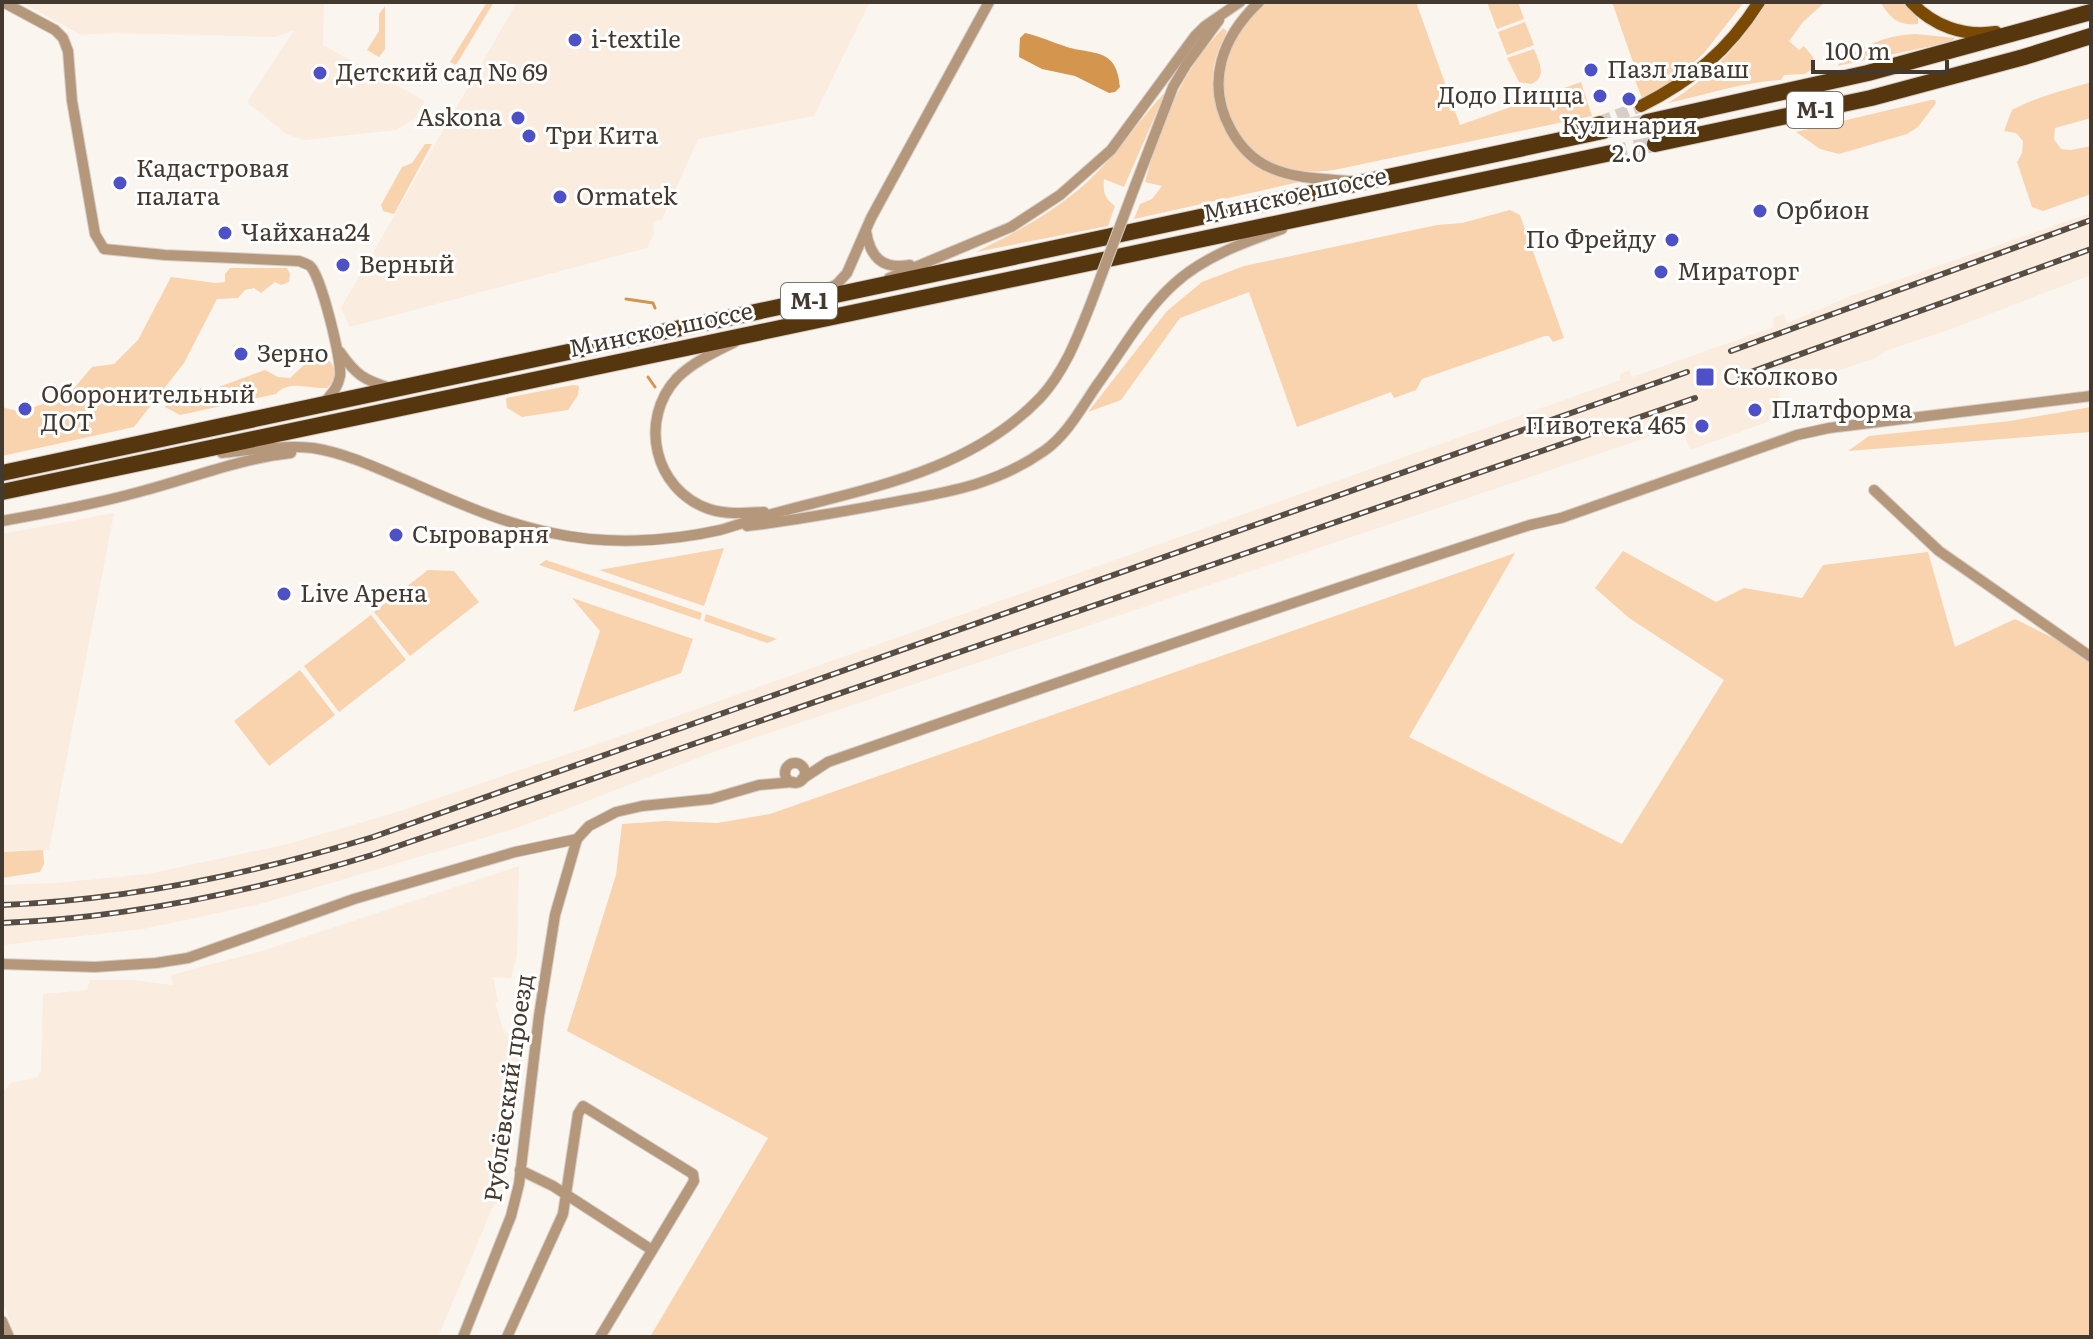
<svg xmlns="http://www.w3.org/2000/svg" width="2093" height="1339" font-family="Literata,serif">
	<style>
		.built { fill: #faecdf }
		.green { fill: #f8d3ae }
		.water { fill: #d4954e }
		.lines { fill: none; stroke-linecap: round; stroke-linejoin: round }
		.stream { stroke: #d4954e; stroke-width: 3 }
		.major-tunnel { stroke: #d6cfc9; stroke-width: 12; stroke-dasharray: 12 6; stroke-linecap: butt }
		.highway-tunnel { stroke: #d6cfc9; stroke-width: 16; stroke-dasharray: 16 8; stroke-linecap: butt }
		.minor-casing { stroke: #d6cfc9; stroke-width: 12 }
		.major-casing { stroke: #d6cfc9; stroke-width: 14 }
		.highway-casing { stroke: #d6cfc9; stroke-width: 18 }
		.minor { stroke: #b5987c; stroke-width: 10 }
		.major { stroke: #7a4a05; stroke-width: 12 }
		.highway { stroke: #56360f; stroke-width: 16 }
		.rail-casing { stroke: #584d43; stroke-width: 6 }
		.rail { stroke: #fff; stroke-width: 3; stroke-dasharray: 9; stroke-linecap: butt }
		.minor-bridge-casing { stroke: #d6cfc9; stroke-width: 12; stroke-linecap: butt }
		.minor-bridge { stroke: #b5987c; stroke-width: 10 }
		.poi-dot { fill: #4e50c7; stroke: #fff; stroke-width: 3 }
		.labels { text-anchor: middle; stroke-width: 6; stroke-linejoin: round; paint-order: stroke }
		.shield { fill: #fff; stroke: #7c746d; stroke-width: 2 }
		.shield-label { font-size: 22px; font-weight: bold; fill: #44392e }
		.poi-label { font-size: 24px; fill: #44392e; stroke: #fff; text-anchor: start }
		.street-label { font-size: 24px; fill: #44392e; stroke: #fff }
	</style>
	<rect width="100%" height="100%" fill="#fbf5f0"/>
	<g class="built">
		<polygon points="21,2 324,2 323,45 425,101 414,119 396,130 305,140 286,134 247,102 294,30 275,37 114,33 81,35"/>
		<polygon points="517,2 870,2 814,116 698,139 662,220 654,221 654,233 647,248 350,327 341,308"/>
		<polygon points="2091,213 2091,275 1943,332 1890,349 1876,358 1778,390 1786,415 1690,450 1681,426 716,751 520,827 260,904 143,929 2,945 2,885 55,883 148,874 288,844 397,812 635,731 1620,380 1620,374 1629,370 1632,377 1774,327 1772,318 1784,314 1787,323 1851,296"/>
		<polygon points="114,513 49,850 2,851 2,534"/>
		<polygon points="519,866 517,955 511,978 493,977 498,1001 495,1002 504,1033 526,1038 502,1202 494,1204 438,1337 16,1337 2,1300 2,1093 11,1083 37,1077 41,1071 43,994 87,990 90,980 132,980 173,985 171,975 265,950"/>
	</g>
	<g class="green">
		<polygon points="487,2 494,2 456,65 450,62"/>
		<path d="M1268,2H1416L1460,125L1581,82L1592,116L1334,170C1318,172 1301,173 1285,168C1230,151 1208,86 1236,38C1244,23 1252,10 1268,2Z"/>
		<polygon points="1487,2 1518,2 1524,19 1497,29"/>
		<polygon points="1612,2 1744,2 1704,53 1679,77 1642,98 1629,65 1633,62"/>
		<path d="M1767,2H1825L1803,22L1789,41L1799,50L1804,46L1813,57L1814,68L1805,74L1784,75L1781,80C1743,82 1706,95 1668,103C1711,77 1740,44 1767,2Z"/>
		<path d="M1880,2H1902L1918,18V24C1897,26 1891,18 1880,2Z"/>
		<polygon points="385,6 385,49 379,57 367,50 379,31 379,14"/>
		<polygon points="1525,22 1534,45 1507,55 1498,32"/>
		<path d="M1223,28L1227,31C1224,38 1220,46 1217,54C1198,115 1244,172 1304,181L1134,219L1140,204L1152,199L1162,186L1145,182C1160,127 1182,69 1223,28Z"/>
		<path d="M1916,34L1955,38L1951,42L1837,66C1857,46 1888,35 1916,34Z"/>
		<path d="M1534,49C1539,62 1548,77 1531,84L1519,82L1507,58Z"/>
		<path d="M2091,82V118L2055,128L2054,139L2061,149L2071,150L2091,146V194L2043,211L2032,207L2017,162L2022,153L2023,141L2016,133L2004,131L2012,110C2035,97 2066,90 2091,82Z"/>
		<path d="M1166,91L1124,187L1104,179C1103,192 1104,198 1115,206L1108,226L976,252C1015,233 1052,213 1085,184C1115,157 1138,121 1166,91Z"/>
		<polygon points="1931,100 1935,100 1936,103 1918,127 1907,134 1839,154 1820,149 1796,132"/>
		<polygon points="425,144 432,144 394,214 383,211 381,205 402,167 412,163"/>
		<polygon points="1510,210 1520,215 1564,338 1553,342 1549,336 1545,336 1422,379 1416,390 1394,398 1391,392 1297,427 1249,292 1180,318 1121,400 1088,412 1167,311 1202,282 1244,266 1437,225 1462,223"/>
		<polygon points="230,268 287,268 290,274 289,282 281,285 275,282 261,293 254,288 245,290 238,298 217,299 184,363 134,427 2,456 2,407 21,412 69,394 92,367 114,364 138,340 171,277 215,283 225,282 225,274"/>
		<path d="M328,359C337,369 338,378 327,388C309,389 289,379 276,394L180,415L165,407L185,387L213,389L265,370L278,377L290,378L305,364Z"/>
		<polygon points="573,385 579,386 578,395 568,410 522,417 507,408 506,398"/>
		<polygon points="2091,407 2091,432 1848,451 1869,436 2010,421"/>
		<polygon points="724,548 704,606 599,570"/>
		<polygon points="1623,551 1716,602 1744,588 1802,598 1823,565 1928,552 1955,647 2015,619 2063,643 2091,664 2091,1337 650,1337 768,1138 567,1031 616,875 622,824 665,821 717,823 770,814 1515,553 1409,737 1622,844 1724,680 1629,618 1595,588"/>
		<polygon points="546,560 702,613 700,620 539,565"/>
		<polygon points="428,570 454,571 479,602 410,656 374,612"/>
		<polygon points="572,598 693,639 681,673 573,712 600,631"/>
		<polygon points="706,614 777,639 767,643 704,621"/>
		<polygon points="371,615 406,660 339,712 304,666"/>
		<polygon points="300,670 335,715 269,766 234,721"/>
		<polygon points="43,850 44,864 40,872 2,878 2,852"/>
	</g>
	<path class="water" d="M1025,33C1039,36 1052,42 1067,47C1093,55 1117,47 1120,87L1115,92L1109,93L1075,76L1042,69L1019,57L1020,38Z"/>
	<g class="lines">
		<g class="stream">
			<polyline points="626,299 653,303 655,308"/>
			<polyline points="648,377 655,387"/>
		</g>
		<polyline class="major-tunnel" points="1600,122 1641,106"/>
		<g class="highway-tunnel">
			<polyline points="1603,131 1647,122"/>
			<polyline points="1611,153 1655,144"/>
		</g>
		<defs>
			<g id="minor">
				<path d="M3,2L55,30L63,38L68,51L72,101L95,234L104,249L165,255L299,261C301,262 308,264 310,266C321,275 342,361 340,376C338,388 331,394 324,403"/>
				<path d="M1259,2C1222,37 1205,83 1231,130C1240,146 1254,161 1271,168C1296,179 1325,179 1351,181"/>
				<polyline points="1135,186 1173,87 1186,65 1219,20"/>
				<path d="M866,231C870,257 882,270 910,265"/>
				<polyline points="889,278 1011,227 1060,195 1111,150 1195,36 1205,26 1240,2"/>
				<polyline points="819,294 837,284 847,273 871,218 989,2"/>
				<path d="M735,342C715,352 693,362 677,378C638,420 654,490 709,509C727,515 746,513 764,512"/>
				<path d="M340,352C356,375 364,380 390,388"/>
				<path d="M222,453C252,450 283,445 313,448C346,453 379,469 410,482C456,502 502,523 552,533C605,545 667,542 720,530C741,524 762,516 783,511C875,487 972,469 1040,398C1065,371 1078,336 1091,303"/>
				<polyline points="1874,490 1939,551 2091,657"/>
				<path d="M2,521C47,513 91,505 135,493C187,480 237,459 291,453"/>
				<path d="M747,526C791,521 834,513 878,505C940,493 991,488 1044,451C1067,435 1082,407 1097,385C1122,351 1143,312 1174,284C1203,257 1245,242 1282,229"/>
				<circle cx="795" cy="773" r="10"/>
				<path d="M802,779L828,762C1061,681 1295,601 1530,525L1561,518L1797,435L1829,428L2091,396"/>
				<polyline points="2,964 95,967 156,963 188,958 354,899 515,852 577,839 589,826 616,812 642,806 711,799 759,785 793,782"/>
				<polyline points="520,1170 553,1186 652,1250"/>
				<polyline points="2,1321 9,1337"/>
				<polyline points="463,1337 511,1216 519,1184 539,1016 555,915 577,839"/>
				<polyline points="507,1337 563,1214 578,1114 583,1106 693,1174 694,1181 600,1337"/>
			</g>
			<g id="major">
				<path d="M1911,2C1933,26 1964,37 1996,32"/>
				<path d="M1641,106C1692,80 1728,51 1759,2"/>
				<polyline points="1577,130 1600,122"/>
			</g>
			<g id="highway">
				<polyline points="1647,122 1868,73 2091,12"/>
				<polyline points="1655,144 1871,98 2024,57 2091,36"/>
				<polyline points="2,473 1603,131"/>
				<polyline points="2,492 1611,153"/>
			</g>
		</defs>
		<use href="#minor" class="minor-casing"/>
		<use href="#major" class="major-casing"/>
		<use href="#highway" class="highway-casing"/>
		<use href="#minor" class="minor"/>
		<use href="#major" class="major"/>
		<use href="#highway" class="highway"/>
		<defs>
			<g id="rail">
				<polyline points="1731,351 2091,220"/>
				<polyline points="1740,376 2091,249"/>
				<path d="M2,905C129,900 252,874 373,837L1687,372"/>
				<path d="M2,923C129,918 251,892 372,855L1695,398"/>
			</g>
		</defs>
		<use href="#rail" class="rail-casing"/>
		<use href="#rail" class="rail"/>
		<defs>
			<polyline id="minor-bridge" points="1091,303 1135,186"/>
		</defs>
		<use href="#minor-bridge" class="minor-bridge-casing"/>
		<use href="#minor-bridge" class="minor-bridge"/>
	</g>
	<g class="poi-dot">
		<circle cx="575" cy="40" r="8"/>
		<circle cx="1591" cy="70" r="8"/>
		<circle cx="320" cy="73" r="8"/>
		<circle cx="1600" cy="96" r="8"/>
		<circle cx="1629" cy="99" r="8"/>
		<circle cx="518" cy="118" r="8"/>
		<circle cx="529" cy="136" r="8"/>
		<circle cx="120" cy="183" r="8"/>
		<circle cx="560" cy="197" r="8"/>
		<circle cx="1760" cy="211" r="8"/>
		<circle cx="225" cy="233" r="8"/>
		<circle cx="1672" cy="240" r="8"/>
		<circle cx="343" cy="265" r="8"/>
		<circle cx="1661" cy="272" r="8"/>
		<circle cx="241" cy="354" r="8"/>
		<rect x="1695" y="367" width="20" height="20" rx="4"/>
		<circle cx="25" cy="409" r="8"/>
		<circle cx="1755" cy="410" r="8"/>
		<circle cx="1702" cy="426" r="8"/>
		<circle cx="396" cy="535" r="8"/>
		<circle cx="284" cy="594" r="8"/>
	</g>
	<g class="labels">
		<g class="shield">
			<rect x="1787" y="92" width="56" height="36" rx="6"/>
			<rect x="781" y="283" width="56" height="36" rx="6"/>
		</g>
		<g class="shield-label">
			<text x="1815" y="118">М-1</text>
			<text x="809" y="309">М-1</text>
		</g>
		<g class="poi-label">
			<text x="591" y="48">i-textile</text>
			<text x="1607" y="78">Пазл лаваш</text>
			<text x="336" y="81">Детский сад № 69</text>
			<text x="1584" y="104" text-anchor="end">Додо Пицца</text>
			<text x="502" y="126" text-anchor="end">Askona</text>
			<text x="1629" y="134" text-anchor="middle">Кулинария<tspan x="1629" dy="28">2.0</tspan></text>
			<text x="545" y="144">Три Кита</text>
			<text x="136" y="177">Кадастровая<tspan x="136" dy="28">палата</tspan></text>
			<text x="576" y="205">Ormatek</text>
			<text x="1776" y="219">Орбион</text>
			<text x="241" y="241">Чайхана24</text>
			<text x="1656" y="248" text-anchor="end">По Фрейду</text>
			<text x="359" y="273">Верный</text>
			<text x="1677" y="280">Мираторг</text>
			<text x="257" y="362">Зерно</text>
			<text x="1723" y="385">Сколково</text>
			<text x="41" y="403">Оборонительный<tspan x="41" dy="28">ДОТ</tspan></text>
			<text x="1771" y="418">Платформа</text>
			<text x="1686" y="434" text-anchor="end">Пивотека 465</text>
			<text x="412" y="543">Сыроварня</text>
			<text x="300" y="602">Live Арена</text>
		</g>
		<g class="street-label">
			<text transform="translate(1295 195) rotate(-12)" y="8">Минское шоссе</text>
			<text transform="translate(661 330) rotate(-12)" y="8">Минское шоссе</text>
			<text transform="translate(509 1088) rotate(-82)" y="8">Рублёвский проезд</text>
		</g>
	</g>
	<rect width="2093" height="1339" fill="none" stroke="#44392e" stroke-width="8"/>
	<path d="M1813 60v12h134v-12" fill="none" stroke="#44392e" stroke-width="4"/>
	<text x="1825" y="60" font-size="24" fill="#44392e" stroke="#ffffff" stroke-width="6" paint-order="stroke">100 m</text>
</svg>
